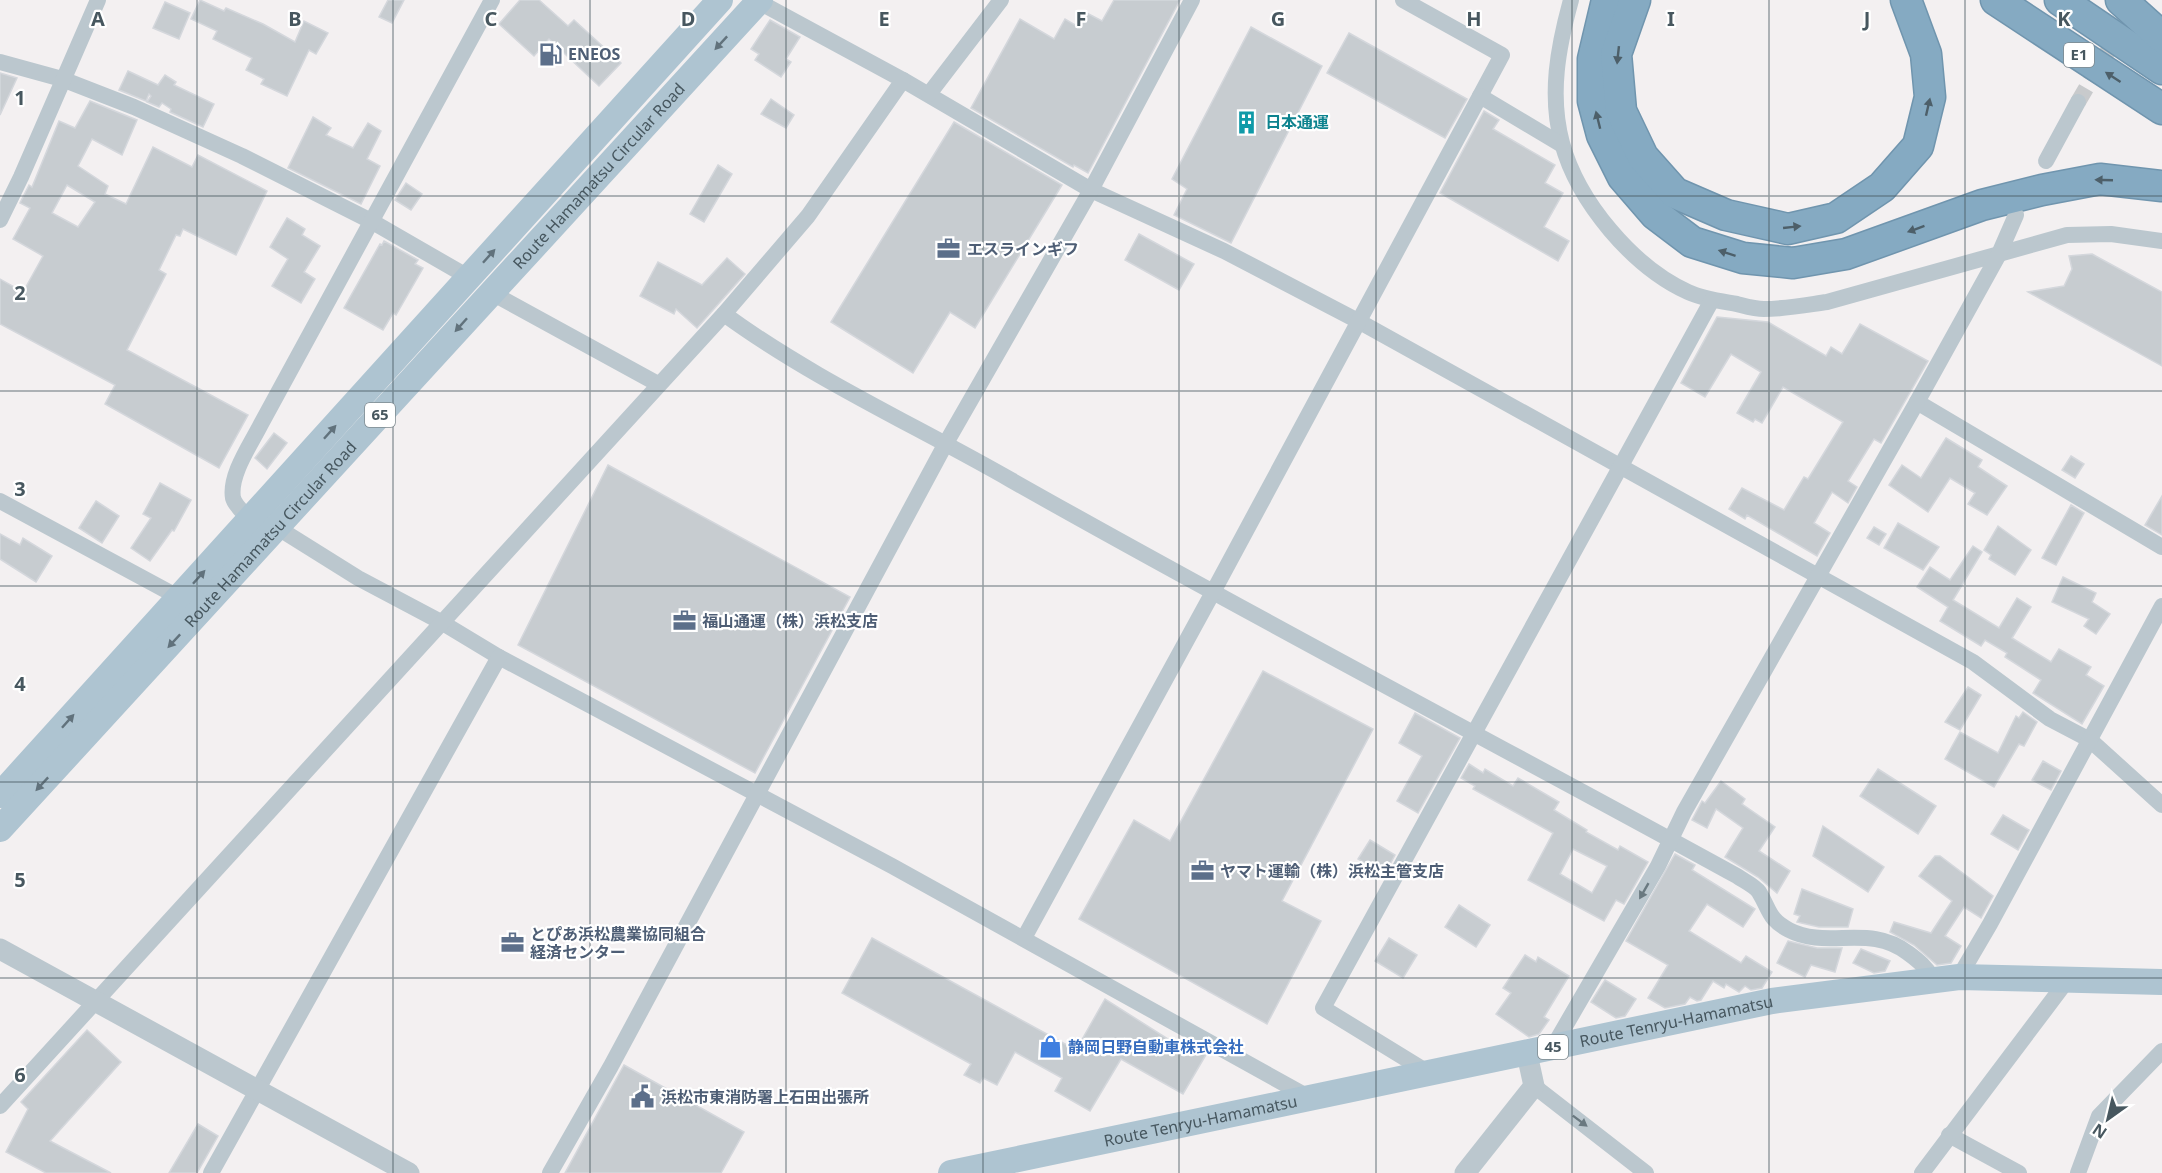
<svg xmlns="http://www.w3.org/2000/svg" width="2162" height="1173" font-family="'Noto Sans','Noto Sans JP',sans-serif">
	<style>
		.building { fill: #c7ccd0; stroke: #d4d7dc; stroke-width: 1.5; fill-rule: evenodd }
		.lines { fill: none; stroke-linecap: round; stroke-linejoin: round }
		.minor-tunnel { stroke: #c8cacc; stroke-width: 16; stroke-dasharray: 16 8; stroke-linecap: butt }
		.motorway-casing { stroke: #7095ae; stroke-width: 33 }
		.minor { stroke: #bbc7ce; stroke-width: 16 }
		.tertiary { stroke: #bbc7ce; stroke-width: 21 }
		.primary { stroke: #aec4d1; stroke-width: 26 }
		.motorway { stroke: #85aac2; stroke-width: 30 }
		.oneway { fill: #61727c }
		.oneway2 { fill: #4d5f69 }
		.oneway3 { fill: #6a7980 }
		.grid { fill: none; stroke: #47575f; stroke-width: 1.5; stroke-opacity: 0.55 }
		.labels { text-anchor: middle; stroke-width: 4.5; stroke-linejoin: round; paint-order: stroke }
		.shield { fill: #fff; stroke: #7e898f; stroke-width: 1.5 }
		.shield-label { font-size: 15px; font-weight: bold; fill: #47575f }
		.service-label { font-size: 16px; font-weight: bold; fill: #4e5e75; stroke: #fff; text-anchor: start }
		.culture-label { font-size: 16px; font-weight: bold; fill: #0d838f; stroke: #fff; text-anchor: start }
		.street-label { font-size: 16px; fill: #47575f; stroke: #fff }
		.shop-label { font-size: 16px; font-weight: bold; fill: #366cbe; stroke: #fff; text-anchor: start }
		.grid-label { font-size: 20px; text-anchor: middle; font-weight: bold; fill: #47575f; stroke: #fff; stroke-width: 4.5; stroke-linejoin: round; paint-order: stroke }
	</style>
	<rect width="100%" height="100%" fill="#f3f0f1"/>
	<g class="building">
		<polygon points="200,0 224,11 226,8 263,24 295,42 304,21 328,33 316,54 309,50 287,96 261,84 264,79 246,70 252,58 213,39 217,31 191,19"/>
		<polygon points="388,0 404,0 392,23 379,17"/>
		<polygon points="520,0 539,0 568,26 574,20 621,63 599,86 549,39 534,56 499,24"/>
		<polygon points="1114,0 1180,0 1088,173 1074,165 1073,167 971,108 1020,19 1054,39 1065,19 1075,25 1083,11 1102,21"/>
		<polygon points="165,2 190,13 179,39 153,28"/>
		<polygon points="770,20 800,37 786,59 791,62 781,77 755,60 759,54 751,49"/>
		<polygon points="1251,27 1322,66 1231,243 1174,215 1187,189 1172,179"/>
		<polygon points="1349,33 1467,99 1445,138 1327,73"/>
		<polygon points="128,71 158,85 165,75 176,82 174,85 214,104 203,127 170,112 171,109 162,103 159,107 147,102 151,96 149,94 146,101 119,90"/>
		<polygon points="0,73 17,78 0,115"/>
		<polygon points="771,99 794,115 786,128 761,114"/>
		<path d="M90,101L137,120L122,155L92,139L78,166L108,186L105,194L126,204L153,147L192,167L198,155L267,191L236,255L183,229L180,236L176,235L159,270L166,274L127,350L248,415L219,468L105,404L115,385L0,324V279L23,292L43,256L13,239L30,208L20,203L29,185L32,187L59,121L75,128ZM67,185L95,202L78,227L52,213Z"/>
		<polygon points="1484,111 1499,120 1493,129 1555,165 1545,183 1563,193 1544,227 1569,241 1558,261 1440,193"/>
		<polygon points="313,117 331,128 326,135 353,148 368,123 381,131 367,159 380,166 361,204 288,168"/>
		<polygon points="954,122 1062,185 975,328 950,312 913,373 831,322"/>
		<polygon points="718,165 732,174 704,222 690,214"/>
		<polygon points="406,183 422,194 411,210 395,200"/>
		<polygon points="287,218 305,229 302,235 320,246 304,272 315,279 301,303 272,286 288,259 270,247"/>
		<polygon points="1139,234 1194,264 1179,290 1125,260"/>
		<polygon points="384,241 418,260 415,264 423,268 396,315 393,313 383,330 344,308 380,244 382,245"/>
		<polygon points="2092,254 2162,292 2162,366 2028,292 2064,286 2072,269 2069,256"/>
		<polygon points="727,258 745,274 697,328 676,309 674,314 640,296 658,262 702,285"/>
		<polygon points="1717,317 1768,322 1826,356 1831,347 1842,354 1860,324 1928,361 1881,443 1874,439 1848,481 1857,487 1848,503 1832,492 1814,523 1830,533 1817,556 1747,515 1745,519 1729,509 1742,488 1784,510 1804,477 1808,479 1843,422 1783,387 1762,423 1755,419 1753,422 1737,413 1761,372 1731,354 1705,397 1681,383"/>
		<polygon points="274,433 287,443 267,469 255,458"/>
		<polygon points="1946,438 1982,460 1978,467 2007,486 1987,515 1968,504 1975,493 1950,478 1928,512 1889,485 1902,465 1921,478"/>
		<polygon points="2071,456 2084,464 2075,478 2062,470"/>
		<polygon points="608,465 850,597 755,773 518,645"/>
		<polygon points="160,483 191,500 174,531 172,530 150,561 131,548 151,518 143,514"/>
		<polygon points="2162,496 2162,535 2145,525"/>
		<polygon points="96,501 119,516 102,543 79,528"/>
		<polygon points="2071,505 2084,513 2056,565 2042,558"/>
		<polygon points="1898,523 1939,547 1923,570 1884,548"/>
		<polygon points="1998,526 2031,550 2015,575 1989,559 1991,555 1984,550"/>
		<polygon points="1874,527 1886,534 1879,545 1867,538"/>
		<polygon points="0,534 20,545 23,538 52,556 36,582 0,559"/>
		<polygon points="1973,546 1982,552 1953,600 1999,628 2017,598 2031,607 2012,638 2051,662 2059,649 2091,667 2086,675 2104,686 2082,724 2033,693 2041,680 2005,657 2007,653 1985,640 1981,646 1940,621 1948,607 1917,587 1930,567 1950,580"/>
		<polygon points="2063,577 2096,593 2092,602 2110,614 2096,634 2084,626 2089,619 2052,602"/>
		<polygon points="1263,671 1373,729 1282,901 1321,921 1267,1024 1079,919 1134,820 1170,841"/>
		<polygon points="1968,687 1981,695 1960,730 1945,722"/>
		<polygon points="2023,712 2037,722 2024,746 2019,744 1994,787 1945,759 1960,732 1998,753 2016,716 2019,718"/>
		<polygon points="1415,713 1460,738 1418,813 1397,801 1422,756 1399,743"/>
		<polygon points="2043,761 2061,771 2051,790 2032,780"/>
		<path d="M1469,764L1483,773L1485,769L1513,786L1518,778L1559,802L1554,810L1587,830L1586,832L1618,850L1620,846L1648,862L1624,904L1616,900L1604,921L1528,880L1553,833L1473,789L1475,786L1461,778ZM1573,849L1607,866L1592,893L1560,874Z"/>
		<polygon points="1878,769 1936,806 1918,834 1860,796"/>
		<polygon points="1721,781 1745,799 1742,804 1775,827 1759,851 1790,871 1777,893 1758,877 1725,857 1743,828 1716,809 1707,828 1692,820 1702,801 1705,803"/>
		<polygon points="2003,815 2029,830 2018,850 1991,834"/>
		<polygon points="1823,826 1884,867 1868,892 1813,856"/>
		<polygon points="1370,840 1395,855 1388,868 1379,871 1358,859"/>
		<polygon points="1675,854 1695,865 1692,870 1755,909 1743,927 1707,904 1689,931 1741,963 1746,956 1772,972 1762,988 1751,990 1745,986 1739,992 1726,984 1724,988 1713,981 1701,1000 1697,1001 1690,997 1685,1004 1665,1008 1648,998 1668,965 1626,941"/>
		<polygon points="1935,856 1940,856 1993,896 1981,918 1964,907 1945,936 1961,946 1951,963 1937,965 1914,945 1890,932 1894,922 1931,933 1952,901 1919,876"/>
		<polygon points="1802,889 1853,909 1848,927 1819,927 1797,922 1800,916 1794,914"/>
		<polygon points="1459,905 1490,925 1476,947 1445,927"/>
		<polygon points="872,938 1076,1050 1105,999 1182,1048 1186,1041 1207,1053 1183,1094 1121,1059 1090,1111 1055,1091 1062,1078 1015,1052 997,1085 983,1078 980,1083 964,1075 971,1064 842,993"/>
		<polygon points="1389,938 1417,955 1403,978 1375,961"/>
		<polygon points="1788,941 1817,948 1842,948 1835,972 1811,965 1805,977 1777,963"/>
		<polygon points="1861,949 1890,961 1885,971 1874,973 1853,963"/>
		<polygon points="1525,955 1536,962 1538,957 1569,976 1544,1017 1549,1020 1539,1034 1529,1037 1496,1014 1511,993 1503,988"/>
		<polygon points="1605,980 1636,999 1625,1016 1616,1018 1591,1002"/>
		<polygon points="87,1030 121,1062 50,1141 111,1173 46,1173 6,1152 28,1109 21,1102"/>
		<polygon points="624,1065 744,1132 721,1173 565,1173"/>
		<polygon points="198,1124 218,1136 197,1173 169,1173"/>
	</g>
	<g class="lines">
		<polyline class="minor-tunnel" points="2078,102 2135,5"/>
		<defs>
			<g id="motorway">
				<polyline points="1607,0 1593,59 1593,101 1602,135 1623,177 1655,214 1692,242 1743,258 1793,263 1846,254 1982,205 2042,190 2100,179 2162,186"/>
				<polyline points="1635,0 1616,54 1621,111 1643,157 1675,193 1726,215 1788,229 1836,218 1882,187 1918,146 1930,97 1926,54 1906,0"/>
				<polyline points="1996,0 2162,109"/>
				<polyline points="2060,0 2162,69"/>
				<polyline points="2121,0 2162,37"/>
			</g>
		</defs>
		<use href="#motorway" class="motorway-casing"/>
		<g class="minor">
			<polyline points="1403,0 1502,55 1480,96"/>
			<path d="M1571,0C1558,47 1549,95 1562,143C1578,202 1633,267 1688,292C1703,299 1720,301 1737,304C1745,306 1755,309 1764,309C1785,309 1806,305 1827,302L2067,235L2111,234L2162,241"/>
			<polyline points="0,62 62,79 134,107 242,156 371,221 470,278"/>
			<polyline points="903,80 1091,190 1224,251 1360,322 1973,662 2050,719 2090,740 2162,805"/>
			<polyline points="929,94 1001,0"/>
			<polyline points="2046,161 2078,102"/>
			<polyline points="2016,215 1999,254 1917,402 2162,547"/>
			<polyline points="0,220 21,177 98,0"/>
			<polyline points="490,292 658,384"/>
			<path d="M724,314C813,379 915,425 1011,480C1251,616 1495,743 1737,876C1744,881 1755,886 1759,892C1770,910 1768,919 1789,930C1827,950 1870,923 1908,953C1919,961 1926,967 1933,979"/>
			<polyline points="0,501 180,598"/>
			<path d="M250,520C245,514 235,506 233,498C229,475 251,444 261,424L492,0"/>
			<polyline points="278,528 358,578 441,622 499,657 892,866 1310,1098"/>
			<polyline points="1024,938 1212,594 1480,96 1562,145"/>
			<polyline points="1959,977 1990,924 2162,606"/>
			<polyline points="1553,1047 1658,866 1684,812 1917,402"/>
			<polyline points="1429,1073 1323,1008 1712,300"/>
			<polyline points="1534,1086 1646,1173"/>
			<polyline points="0,1106 724,314 808,216 903,80 759,2"/>
			<polyline points="1949,1135 2019,1173"/>
			<polyline points="211,1173 499,657"/>
			<polyline points="550,1173 611,1066 946,443 1091,190 1192,0"/>
			<polyline points="1922,1173 2069,978"/>
			<polyline points="2078,1173 2099,1116 2162,1051"/>
		</g>
		<g class="tertiary">
			<polyline points="0,949 409,1173"/>
			<polyline points="1465,1173 1534,1086 1527,1054"/>
		</g>
		<g class="primary">
			<polyline points="0,795 720,0"/>
			<path id="s1" d="M0,829L760,0"/>
			<path id="s2" d="M951,1173L1772,1001L1959,977L2162,982"/>
		</g>
		<use href="#motorway" class="motorway"/>
	</g>
	<defs><path id="oneway-solid" d="M-6-.8H1V-3.2L6.5 0L1 3.2V.8H-6Z" transform="scale(1.5)"/></defs>
	<g class="oneway">
		<use href="#oneway-solid" transform="translate(721 43) rotate(133)"/>
		<use href="#oneway-solid" transform="translate(489 256) rotate(-48)"/>
		<use href="#oneway-solid" transform="translate(461 325) rotate(132)"/>
		<use href="#oneway-solid" transform="translate(330 432) rotate(-48)"/>
		<use href="#oneway-solid" transform="translate(199 577) rotate(-48)"/>
		<use href="#oneway-solid" transform="translate(174 641) rotate(133)"/>
		<use href="#oneway-solid" transform="translate(68 721) rotate(-48)"/>
		<use href="#oneway-solid" transform="translate(42 784) rotate(133)"/>
	</g>
	<g class="oneway2">
		<use href="#oneway-solid" transform="translate(1618 55) rotate(96)"/>
		<use href="#oneway-solid" transform="translate(2113 77) rotate(-147)"/>
		<use href="#oneway-solid" transform="translate(1928 107) rotate(-77)"/>
		<use href="#oneway-solid" transform="translate(1598 120) rotate(-104)"/>
		<use href="#oneway-solid" transform="translate(2104 180) rotate(-178)"/>
		<use href="#oneway-solid" transform="translate(1792 227) rotate(-6)"/>
		<use href="#oneway-solid" transform="translate(1916 229) rotate(160)"/>
		<use href="#oneway-solid" transform="translate(1727 253) rotate(-162)"/>
	</g>
	<g class="oneway3">
		<use href="#oneway-solid" transform="translate(1644 891) rotate(120)"/>
		<use href="#oneway-solid" transform="translate(1580 1121) rotate(37)"/>
	</g>
	<path class="grid" d="M197,0V1173M393,0V1173M590,0V1173M786,0V1173M983,0V1173M1179,0V1173M1376,0V1173M1572,0V1173M1769,0V1173M1965,0V1173M0,196H2162M0,391H2162M0,586H2162M0,782H2162M0,978H2162"/>
	<defs>
		<symbol id="fuel-bare" viewBox="-9 -9 18 18"><path d="M-5.5-6h7V0h2V4h1.3V-2.5L3-4.5l.8-.8L6-3V5H2.5V1h-1V6h-7ZM-4.2-4.7v3.2H.2V-4.7Z" fill="#5c6f8a" stroke="#fff" stroke-width="2.5" paint-order="stroke"/></symbol>
		<symbol id="building-bare" viewBox="-9 -9 18 18"><path d="M-4-6H4V6H1V3H-1V6H-4ZM-2.5-4.3h1.7v1.8h-1.7ZM.8-4.3h1.7v1.8H.8ZM-2.5-1h1.7V.8h-1.7ZM.8-1h1.7V.8H.8Z" fill="#0f9aa8" stroke="#fff" stroke-width="2.5" paint-order="stroke"/></symbol>
		<symbol id="office-bare" viewBox="-9 -9 18 18"><path d="M-6-3h4V-5.5h4V-3h4V5H-6ZM-1-4.5V-3h2v-1.5ZM-6 0V1H6V0Z" fill="#5c6f8a" stroke="#fff" stroke-width="2.5" paint-order="stroke"/></symbol>
		<symbol id="shop-bare" viewBox="-9 -9 18 18"><path d="M-5-2.5h2.3a2.7 3.5 0 0 1 5.4 0H5L5.5 6h-11ZM-1.5-2.5h3a1.5 2.3 0 0 0-3 0Z" fill="#3f7fe0" stroke="#fff" stroke-width="2.5" paint-order="stroke"/></symbol>
		<symbol id="civic-bare" viewBox="-9 -9 18 18"><path d="M-.6-6.5H3V-4.5H.6V-3L4-1V1h2V6H-6V1h2V-1L-.6-3ZM-1.2 2.5V6h2.4V2.5Z" fill="#5c6f8a" stroke="#fff" stroke-width="2.5" paint-order="stroke"/></symbol>
	</defs>
	<g fill-rule="evenodd">
		<use href="#fuel-bare" x="534" y="38" width="33" height="33"/>
		<use href="#building-bare" x="1230" y="106" width="33" height="33"/>
		<use href="#office-bare" x="932" y="232" width="33" height="33"/>
		<use href="#office-bare" x="668" y="604" width="33" height="33"/>
		<use href="#office-bare" x="1186" y="854" width="33" height="33"/>
		<use href="#office-bare" x="496" y="926" width="33" height="33"/>
		<use href="#shop-bare" x="1034" y="1030" width="33" height="33"/>
		<use href="#civic-bare" x="626" y="1080" width="33" height="33"/>
	</g>
	<g class="labels">
		<g class="shield">
			<rect x="2064" y="43" width="30" height="24" rx="4.5"/>
			<rect x="365" y="403" width="30" height="24" rx="4.5"/>
			<rect x="1538" y="1035" width="30" height="24" rx="4.5"/>
		</g>
		<g class="shield-label">
			<text x="2079" y="60">E1</text>
			<text x="380" y="420">65</text>
			<text x="1553" y="1052">45</text>
		</g>
		<g class="service-label">
			<text x="568" y="60">ENEOS</text>
			<text x="967" y="255">エスラインギフ</text>
			<text x="702" y="627">福山通運（株）浜松支店</text>
			<text x="1220" y="877">ヤマト運輸（株）浜松主管支店</text>
			<text x="530" y="940">とぴあ浜松農業協同組合<tspan x="530" dy="18">経済センター</tspan></text>
			<text x="661" y="1103">浜松市東消防署上石田出張所</text>
		</g>
		<g class="culture-label">
			<text x="1265" y="128">日本通運</text>
		</g>
		<g class="street-label">
			<text dy="6" stroke="none"><textPath href="#s1" startOffset="886">Route Hamamatsu Circular Road</textPath></text>
			<text dy="6" stroke="none"><textPath href="#s1" startOffset="400">Route Hamamatsu Circular Road</textPath></text>
			<text dy="6" stroke="none"><textPath href="#s2" startOffset="741">Route Tenryu-Hamamatsu</textPath></text>
			<text dy="6" stroke="none"><textPath href="#s2" startOffset="255">Route Tenryu-Hamamatsu</textPath></text>
		</g>
		<g class="shop-label">
			<text x="1068" y="1053">静岡日野自動車株式会社</text>
		</g>
	</g>
	<g class="grid-label">
		<text x="98" y="26">A</text>
		<text x="295" y="26">B</text>
		<text x="491" y="26">C</text>
		<text x="688" y="26">D</text>
		<text x="884" y="26">E</text>
		<text x="1081" y="26">F</text>
		<text x="1278" y="26">G</text>
		<text x="1474" y="26">H</text>
		<text x="1671" y="26">I</text>
		<text x="1867" y="26">J</text>
		<text x="2064" y="26">K</text>
		<text x="20" y="105">1</text>
		<text x="20" y="300">2</text>
		<text x="20" y="496">3</text>
		<text x="20" y="691">4</text>
		<text x="20" y="887">5</text>
		<text x="20" y="1082">6</text>
	</g>
	<g transform="translate(2108 1119) rotate(214)" stroke="#ffffff" stroke-width="4.5" paint-order="stroke">
	<path d="M0-4.5L10 22L0 15L-10 22Z" fill="#47575f"/>
	<text y="-9" font-size="16" font-weight="bold" text-anchor="middle" fill="#47575f">N</text>
	</g>
</svg>
